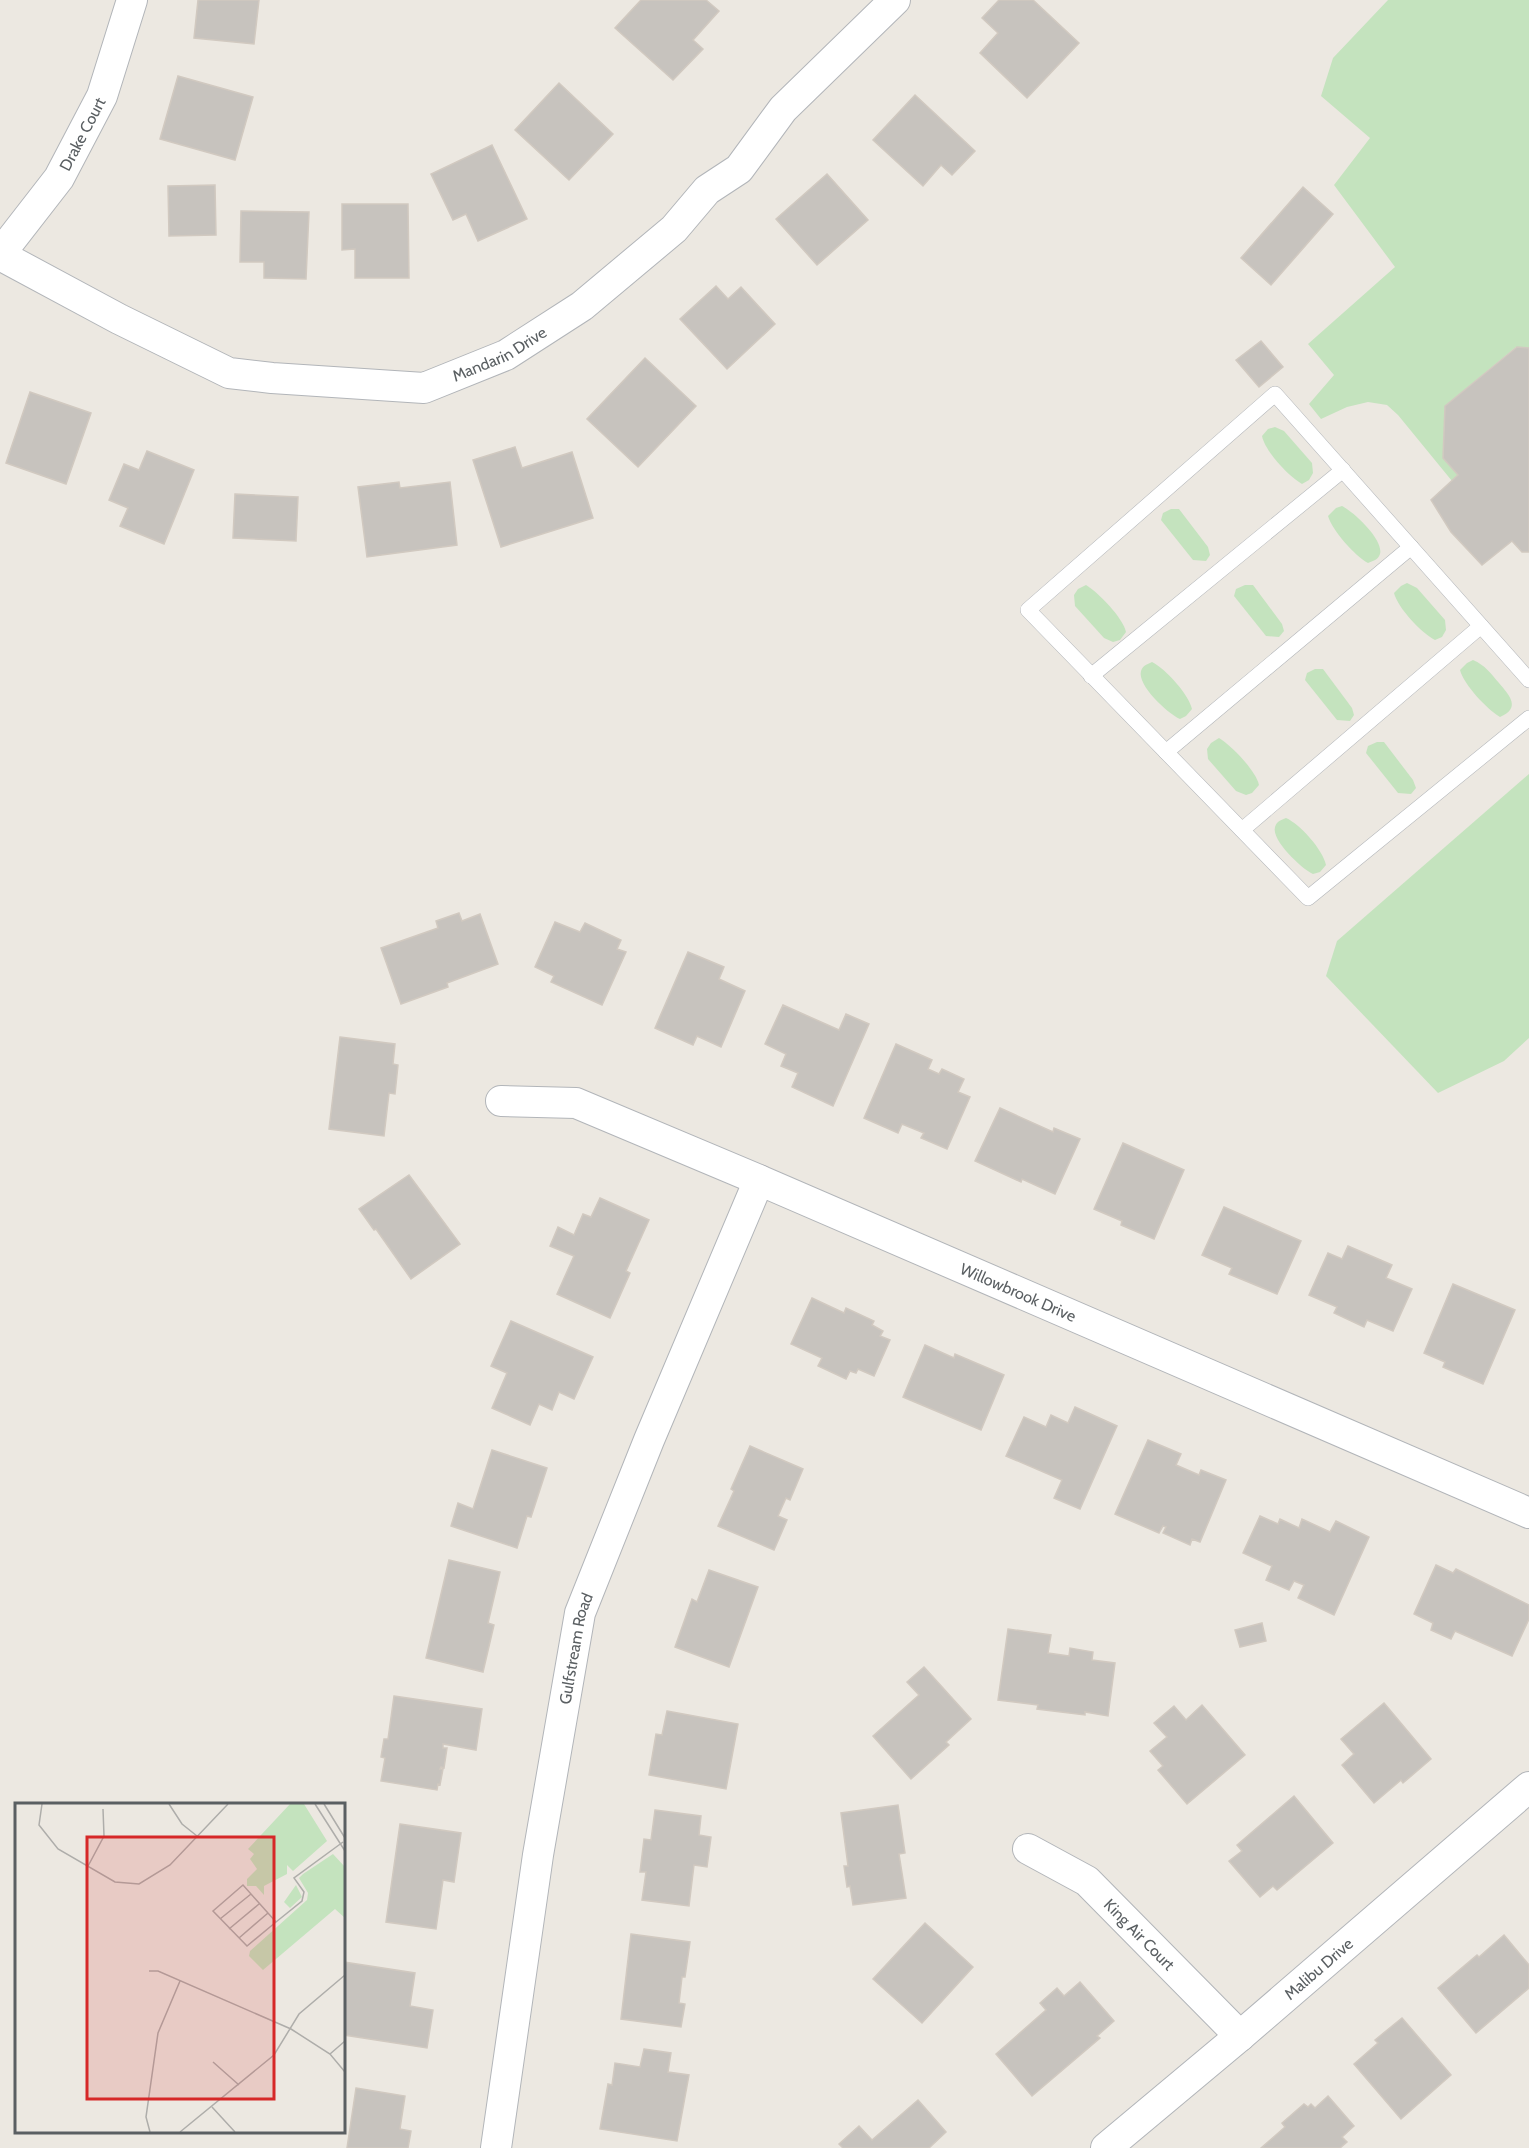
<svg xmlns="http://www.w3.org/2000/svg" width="1529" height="2148" font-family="Cabin,sans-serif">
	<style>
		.green { fill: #c4e3be }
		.building { fill: #c7c3be; stroke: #d1c9c0; stroke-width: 1.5 }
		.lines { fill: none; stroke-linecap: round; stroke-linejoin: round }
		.service-casing { stroke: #b2b5b9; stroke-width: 16 }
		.minor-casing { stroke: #b2b5b9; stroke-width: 32 }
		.service { stroke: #fff; stroke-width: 15 }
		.minor { stroke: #fff; stroke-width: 30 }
		.labels { text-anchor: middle; stroke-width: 6; stroke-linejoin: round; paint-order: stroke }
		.street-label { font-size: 16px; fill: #5a5f62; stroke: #fff }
		.inset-road { fill: none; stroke: #aeadaa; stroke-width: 1.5 }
		.view { fill: #d62828; fill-opacity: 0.15; stroke: #d62828; stroke-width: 3 }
		.inset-edge { fill: none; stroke: #5a5f62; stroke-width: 3 }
	</style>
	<rect width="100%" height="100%" fill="#ece8e1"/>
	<g class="green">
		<polygon points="1388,0 1529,0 1529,348 1516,347 1445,406 1443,458 1458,475 1452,481 1398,415 1387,405 1368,402 1347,407 1321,419 1309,404 1334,375 1308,344 1395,267 1334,185 1370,138 1321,96 1333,58"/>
		<path d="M1275,427L1284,431L1312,463L1313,473L1309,480L1302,484C1288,476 1265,451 1262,436L1268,429Z"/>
		<path d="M1342,506C1354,512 1384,540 1380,554C1378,560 1373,561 1368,563C1355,556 1332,530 1328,516L1336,508Z"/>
		<polygon points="1171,509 1179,509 1208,547 1210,555 1206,561 1193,560 1161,520 1163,513"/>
		<path d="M1407,583L1417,588L1445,620L1446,630L1442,637L1435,640C1421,633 1398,608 1394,593L1401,586Z"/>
		<path d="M1086,585C1099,593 1123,618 1126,632L1120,640L1113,642L1104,638L1075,606L1074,595L1078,589Z"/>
		<polygon points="1245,585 1253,585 1282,624 1284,631 1279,637 1266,636 1234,596 1236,589"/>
		<path d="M1473,660C1485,665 1491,674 1499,683C1510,696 1521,708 1500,717C1487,709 1464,685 1460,670L1467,663Z"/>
		<path d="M1152,662C1166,669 1189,695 1192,709L1186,716L1180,719C1167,713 1137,685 1141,671C1143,665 1148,664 1152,662Z"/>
		<polygon points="1315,669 1323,669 1352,708 1354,715 1350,721 1337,720 1305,680 1307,673"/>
		<path d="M1219,738C1232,746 1256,771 1259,785L1252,793L1246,795L1236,791L1208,759L1207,749L1211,743Z"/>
		<polygon points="1377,742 1384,742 1413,780 1416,788 1411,794 1398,793 1366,753 1368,746"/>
		<polygon points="1529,774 1529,1038 1504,1061 1438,1093 1326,976 1337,941"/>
		<path d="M1286,818C1300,824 1323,850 1326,865L1320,872L1313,874C1302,869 1271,840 1275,827C1277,821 1281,820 1286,818Z"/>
	</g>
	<g class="building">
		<polygon points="198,0 259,0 254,44 194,38"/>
		<polygon points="641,0 706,0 719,11 693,40 703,49 673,80 615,28"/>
		<polygon points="999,0 1033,0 1079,43 1027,98 980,53 998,33 982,18"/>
		<polygon points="178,76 253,97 235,160 160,139"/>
		<polygon points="559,83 613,134 569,180 515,130"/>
		<polygon points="915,95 975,151 952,175 941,165 923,186 873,140"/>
		<polygon points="492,145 527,219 478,241 466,214 453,220 431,174"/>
		<polygon points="827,174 868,220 817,265 776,219"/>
		<polygon points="215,185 216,235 169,236 168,186"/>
		<polygon points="1303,187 1333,214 1271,285 1241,258"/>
		<polygon points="342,204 408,204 409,278 355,278 355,249 342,250"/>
		<polygon points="241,211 309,212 306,279 264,278 264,262 240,262"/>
		<polygon points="716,286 728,299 741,287 775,324 727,369 680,319"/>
		<polygon points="1261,341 1283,367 1259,387 1236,360"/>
		<polygon points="1517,347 1529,348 1529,552 1522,552 1512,541 1482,565 1451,532 1431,500 1458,475 1443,458 1445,406"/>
		<polygon points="645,358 696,406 638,467 587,419"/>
		<polygon points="30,392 91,413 66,484 6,463"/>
		<polygon points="515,447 522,468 572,452 593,518 501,547 473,460"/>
		<polygon points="147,451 194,470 164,544 120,526 128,508 109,500 124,464 139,470"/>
		<polygon points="399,482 400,488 450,482 457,545 367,557 358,487"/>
		<polygon points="235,494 298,497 296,541 233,538"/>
		<polygon points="459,913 462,921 480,914 498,964 447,983 448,987 401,1004 381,948 438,928 436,921"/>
		<polygon points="555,922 580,932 585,923 621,940 617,949 626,952 602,1005 551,982 554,976 535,967"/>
		<polygon points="688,952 724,967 719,979 745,991 721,1047 697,1036 693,1045 655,1028"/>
		<polygon points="783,1005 839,1030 846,1014 869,1024 833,1106 792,1087 798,1073 781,1066 786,1054 765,1044"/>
		<polygon points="340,1037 395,1044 393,1064 398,1065 395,1094 389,1093 384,1136 329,1129"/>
		<polygon points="896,1044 932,1060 928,1069 939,1074 942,1069 964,1079 958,1092 970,1097 947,1149 921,1138 924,1133 902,1124 898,1133 864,1118"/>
		<polygon points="1000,1108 1053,1132 1054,1128 1080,1139 1055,1194 1022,1179 1021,1182 975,1161"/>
		<polygon points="1123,1143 1184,1170 1154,1239 1121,1225 1122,1221 1094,1209"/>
		<polygon points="409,1175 460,1244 411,1279 376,1229 374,1230 359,1209"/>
		<polygon points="600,1198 649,1220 626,1271 630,1273 610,1318 557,1294 574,1256 550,1246 558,1227 574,1235 583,1214 591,1217"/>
		<polygon points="1224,1207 1301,1241 1277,1294 1229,1274 1232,1268 1202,1255"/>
		<polygon points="1348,1246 1392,1265 1386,1278 1412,1289 1393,1331 1367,1320 1364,1327 1334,1313 1337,1307 1309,1295 1328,1253 1342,1259"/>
		<polygon points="1453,1284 1515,1310 1483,1384 1443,1367 1445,1362 1424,1353"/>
		<polygon points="812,1298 844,1313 846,1308 874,1321 872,1325 883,1331 880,1336 890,1340 874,1376 858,1369 856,1373 850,1371 846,1379 818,1366 822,1358 791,1344"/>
		<polygon points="511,1321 593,1357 574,1399 559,1392 552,1410 539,1404 530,1425 492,1408 507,1373 491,1366"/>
		<polygon points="925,1345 954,1358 955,1354 1004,1375 981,1430 903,1397"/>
		<polygon points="1075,1407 1117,1426 1080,1509 1054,1498 1062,1480 1006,1456 1024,1417 1046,1427 1051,1415 1068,1423"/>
		<polygon points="1148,1440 1181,1454 1176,1465 1199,1475 1201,1470 1226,1480 1200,1542 1192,1539 1190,1545 1163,1533 1166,1527 1163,1526 1159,1533 1115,1514"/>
		<polygon points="750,1446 803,1469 790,1500 786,1498 778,1516 787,1520 774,1550 718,1526 734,1491 731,1489"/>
		<polygon points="492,1450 547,1468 531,1517 527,1516 517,1548 451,1526 458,1503 473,1509"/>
		<polygon points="1260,1516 1278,1524 1280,1519 1299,1528 1302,1519 1330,1532 1336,1521 1369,1537 1334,1615 1298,1598 1304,1585 1294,1581 1289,1590 1266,1580 1272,1566 1243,1553"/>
		<polygon points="449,1560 500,1572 488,1623 494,1625 483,1672 426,1658"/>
		<polygon points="1436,1565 1453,1573 1456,1569 1529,1605 1529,1619 1512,1656 1455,1631 1451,1639 1431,1630 1433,1623 1414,1614"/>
		<polygon points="709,1570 758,1587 729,1667 675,1647 692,1599 697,1602"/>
		<polygon points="1262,1623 1266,1641 1240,1647 1235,1630"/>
		<polygon points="1008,1629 1051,1635 1048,1653 1069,1656 1070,1648 1093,1652 1092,1660 1115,1663 1108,1716 1085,1712 1085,1715 1037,1709 1038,1705 998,1700"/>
		<polygon points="924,1667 971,1719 946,1742 949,1745 911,1779 873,1736 919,1695 907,1682"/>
		<polygon points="394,1696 482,1709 476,1750 443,1744 443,1748 447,1748 444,1768 441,1767 440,1769 443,1769 440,1785 438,1784 437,1790 381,1781 385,1758 381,1757 384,1739 388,1739"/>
		<polygon points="1384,1703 1431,1759 1403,1783 1401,1780 1374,1803 1342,1765 1354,1754 1341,1739"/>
		<polygon points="1202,1705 1245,1755 1187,1804 1158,1770 1163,1766 1150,1751 1167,1737 1154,1723 1174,1706 1186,1720"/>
		<polygon points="667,1711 738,1724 726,1789 649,1775 656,1734 662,1735"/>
		<polygon points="1294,1796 1333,1843 1277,1890 1273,1886 1260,1897 1229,1861 1242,1851 1237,1845"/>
		<polygon points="898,1805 905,1853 899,1854 906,1898 853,1905 850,1886 847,1887 844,1866 848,1866 841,1813"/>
		<polygon points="655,1810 701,1816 699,1835 711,1837 707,1867 694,1865 689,1906 642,1900 646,1872 640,1872 644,1839 651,1840"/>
		<polygon points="400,1824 461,1833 454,1882 443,1880 436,1929 386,1922"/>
		<polygon points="925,1923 973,1967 922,2023 873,1979"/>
		<polygon points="631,1934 690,1942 685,1977 682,1977 679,2003 685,2004 681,2027 621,2019"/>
		<polygon points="1504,1935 1529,1965 1529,1988 1476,2033 1438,1988 1477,1955 1479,1957"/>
		<polygon points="344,1962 415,1973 410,2006 433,2010 427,2048 344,2035"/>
		<polygon points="1080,1982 1114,2021 1097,2036 1100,2038 1032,2096 996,2054 1046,2010 1040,2003 1057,1988 1064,1996"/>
		<polygon points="1402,2018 1451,2075 1401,2119 1354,2064 1378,2043 1375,2040"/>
		<polygon points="644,2049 671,2053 668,2072 689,2075 677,2141 600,2129 608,2084 612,2085 615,2063 640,2067"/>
		<polygon points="356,2088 405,2096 400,2129 411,2131 408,2148 347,2148"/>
		<polygon points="1328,2096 1354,2126 1342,2137 1347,2142 1340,2148 1261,2148 1285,2127 1282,2123 1304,2104 1308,2107 1311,2104 1315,2108"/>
		<polygon points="918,2100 946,2132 929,2148 843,2148 839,2144 859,2126 872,2140"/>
	</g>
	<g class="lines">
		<defs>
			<g id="service">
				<polyline points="1091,676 1343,470"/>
				<polyline points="1529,680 1275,394 1028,610 1308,898 1529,718"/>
				<polyline points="1166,752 1411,547"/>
				<polyline points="1242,830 1481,626"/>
			</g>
			<g id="minor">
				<path id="s1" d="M0,254L59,178L102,96L132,0"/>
				<path id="s2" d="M0,255L119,319L229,373L272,378L424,388L506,355L582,306L674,229L707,190L739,169L783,109L895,0"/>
				<path id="s3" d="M501,1101L576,1103L759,1180L1529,1513"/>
				<path id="s4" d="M1028,1849L1087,1881L1240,2036"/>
				<path id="s5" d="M496,2148L538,1855L580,1613L649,1440L759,1180"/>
				<path id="s6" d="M1106,2148L1240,2036L1529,1787"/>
			</g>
		</defs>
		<use href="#service" class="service-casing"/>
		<use href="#minor" class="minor-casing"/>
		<use href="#service" class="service"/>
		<use href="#minor" class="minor"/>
	</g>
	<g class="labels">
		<g class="street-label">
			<text dy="6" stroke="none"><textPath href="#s1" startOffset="146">Drake Court</textPath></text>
			<text dy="6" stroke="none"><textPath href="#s2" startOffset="536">Mandarin Drive</textPath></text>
			<text dy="6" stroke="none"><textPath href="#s3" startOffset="556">Willowbrook Drive</textPath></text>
			<text dy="6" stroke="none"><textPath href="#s5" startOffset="506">Gulfstream Road</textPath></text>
			<text dy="6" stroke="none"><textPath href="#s4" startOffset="142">King Air Court</textPath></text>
			<text dy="6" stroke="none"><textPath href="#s6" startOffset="278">Malibu Drive</textPath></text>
		</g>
	</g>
	<g transform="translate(15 1803)">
		<rect width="330" height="330" fill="#ece8e1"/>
		<path d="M275,1H289L312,38L278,68L272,62V71L249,83V92L241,83H232V76L242,66L235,56L239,51L233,46ZM318,51L330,64V115L320,106L248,167L234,153L235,148L292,97L293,90L284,75L288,71ZM281,82L287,94L275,105L269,99Z" fill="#c4e3be"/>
		<path class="inset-road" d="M27,1L24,22L43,46L100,79L124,81L155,62L213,1M154,1L167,21L182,33M300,1L330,48M309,1L330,35M72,65L89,33L88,6M205,116L236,91M261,119L228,82L198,108L232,143L261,119L287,98L289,89L279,75L328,39M214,126L244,101M224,135L253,110M134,168H143L276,226L315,251L330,269M315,251L330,238M198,259L224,282M197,304L220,329M135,329L131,314L143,230L165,178M165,329L259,252L284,211L330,172"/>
		<path class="view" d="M72,34H259V296H72Z"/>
		<rect width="330" height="330" class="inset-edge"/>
	</g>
</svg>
